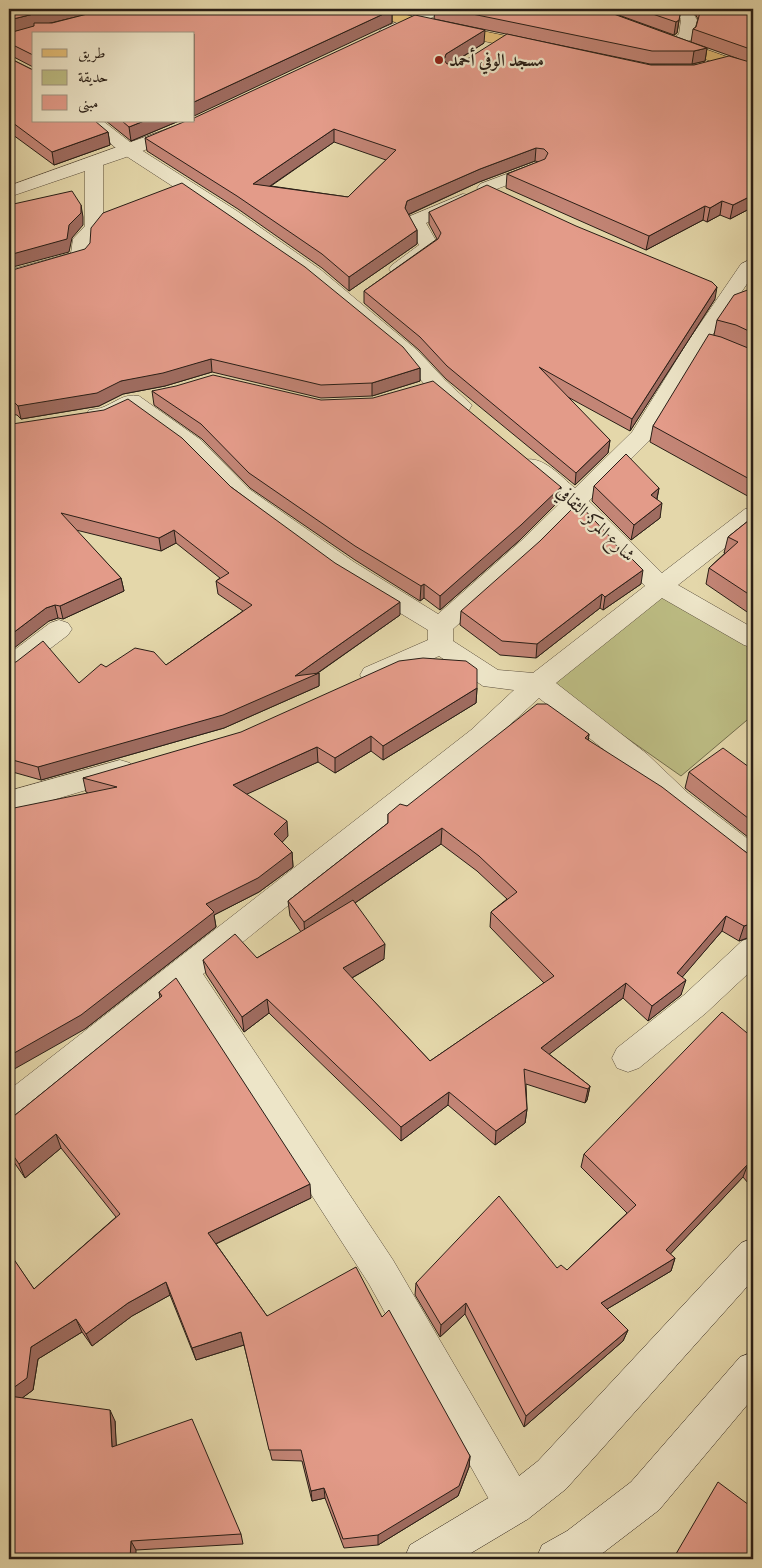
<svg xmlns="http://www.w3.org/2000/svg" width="762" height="1568" font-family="'IM FELL DW Pica',Amiri,serif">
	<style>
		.green { fill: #bcbc83; stroke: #726d4c }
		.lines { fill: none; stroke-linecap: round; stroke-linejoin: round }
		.minor-casing { stroke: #584c3b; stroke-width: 1 }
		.tertiary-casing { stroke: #584c3b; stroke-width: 1 }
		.secondary-casing { stroke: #291e16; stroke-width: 1 }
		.primary-casing { stroke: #291e16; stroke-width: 1 }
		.minor { fill: #ede5c8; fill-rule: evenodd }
		.tertiary { fill: #ede5c8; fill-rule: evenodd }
		.secondary { fill: #ede5c8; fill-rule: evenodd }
		.primary { fill: #e2bc75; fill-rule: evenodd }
		.wall { fill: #c38576; stroke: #291e16; fill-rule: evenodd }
		.shaded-wall { fill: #9f6c60; stroke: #291e16 }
		.building { fill: #e39b89; stroke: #291e16; fill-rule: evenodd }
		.poi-dot { fill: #8f2418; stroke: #ede5c8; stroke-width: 2 }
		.labels { text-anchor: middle; stroke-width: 4.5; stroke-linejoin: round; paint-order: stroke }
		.far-poi-label { font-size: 18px; font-weight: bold; fill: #291e16; stroke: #ede5c8; text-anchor: start }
		.far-street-label { font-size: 18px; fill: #291e16; stroke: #ede5c8 }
	</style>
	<rect width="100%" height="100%" fill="#e4d7aa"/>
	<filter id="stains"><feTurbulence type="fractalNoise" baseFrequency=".004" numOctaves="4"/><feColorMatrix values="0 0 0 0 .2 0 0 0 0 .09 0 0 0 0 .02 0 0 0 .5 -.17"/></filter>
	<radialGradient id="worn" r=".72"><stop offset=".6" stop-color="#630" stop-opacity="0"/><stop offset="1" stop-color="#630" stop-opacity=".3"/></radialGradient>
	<polygon class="green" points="669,592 753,645 753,715 681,776 547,682"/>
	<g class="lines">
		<defs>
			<g id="minor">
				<polygon points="677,9 691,9 697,20 692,39 680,46 668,46 666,43 679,34 681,20"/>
				<polygon points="84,121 103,121 135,146 237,211 321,270 418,351 445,380 472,405 469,410 461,411 453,410 429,390 404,359 307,278 223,219 123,154"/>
				<polygon points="94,158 100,159 103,163 103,227 91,240 90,256 87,260 9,282 9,270 71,253 73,239 85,226 85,163 88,159"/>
				<polygon points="536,163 542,164 545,168 542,172 486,193 480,192 477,188 480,184"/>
				<path d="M463,194L469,195L472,199L469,203L426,223L439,246L436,250C423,260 409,277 392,273L389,269L392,265L419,245L406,221L408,217Z"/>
				<path d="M753,258V275L709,340L649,441L589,501L662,573L745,509L753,507V526L678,585L753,628V648L744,645L662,598L556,683L647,754L688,793L753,843V870L743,867L668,809L627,768L539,698L489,744L203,974L393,1260L528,1491L533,1505L528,1519L514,1524L500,1519L369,1284L180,991L21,1119L9,1124V1090L471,730L514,690L483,686L439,656L382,682L373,684L364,682L360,675L364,668L428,640V630L336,574L233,499L185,450L130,410C116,417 105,424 89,420L86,415L89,410C93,409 98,409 101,408C115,403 123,393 139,396L201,440L249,489L354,562L438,614L521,541L562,501L524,470L521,465L524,460C543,455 561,477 575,488L632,432L689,340L741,264ZM576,514L645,586L533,673L498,670L453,641V629L537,553Z"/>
				<polygon points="59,620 68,623 72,629 68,635 18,673 9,676 9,654 50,623"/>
				<polygon points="120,760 130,763 134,770 130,777 9,813 9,791"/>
				<polygon points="753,937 753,969 706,1013 639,1068 628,1072 617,1068 612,1058 617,1048 684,995 742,941"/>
			</g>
			<g id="tertiary">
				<polygon points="427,9 447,9 444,12 393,35 381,35 379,32 381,29"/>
				<polygon points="181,124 187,125 190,129 187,133 135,154 9,197 9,186"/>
			</g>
			<g id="secondary">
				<polygon points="753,1238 753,1280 566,1489 528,1519 461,1559 404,1559 410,1545 500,1491 538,1461 741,1243"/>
				<polygon points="753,1352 753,1398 659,1510 595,1559 536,1559 542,1545 567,1531 631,1482 740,1357"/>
			</g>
			<g id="primary">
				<polygon points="350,9 378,9 535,42 541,44 543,47 541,50 535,52 358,14 353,12"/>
				<polygon points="671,37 753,66 753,76 665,45 663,42 665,39"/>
			</g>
		</defs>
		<use href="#minor" class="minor-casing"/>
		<use href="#tertiary" class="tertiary-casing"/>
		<use href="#secondary" class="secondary-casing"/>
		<use href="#primary" class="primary-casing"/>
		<use href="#minor" class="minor"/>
		<use href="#tertiary" class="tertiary"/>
		<use href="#secondary" class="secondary"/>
		<use href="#primary" class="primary"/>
	</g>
	<g class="wall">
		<polygon points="9,9 392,10 392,23 194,34 34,121 108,132 110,145 54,165 9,132 9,58 33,70 33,67 10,55 9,56"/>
		<polygon points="387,9 422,9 411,14"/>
		<polygon points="435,9 600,9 707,48 705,61 692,64 650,64 434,19"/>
		<polygon points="602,9 681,9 677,33 674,35"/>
		<path d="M692,9H753V207L730,219L720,215L707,222L703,220L646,250L506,188L507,174L539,162L535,161L479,182L408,215L417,230V244L349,291L322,268L238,209L147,151L145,138L484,43L452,64L694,65L739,59L691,42L693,29L696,27L698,19ZM334,142L386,160L348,197L271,186Z"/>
		<polygon points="106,121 179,121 131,141"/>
		<polygon points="429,212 715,299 630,431 566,396 610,440 608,453 575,485 446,379 419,350 364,303 364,291 437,239 429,224"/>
		<polygon points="9,271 420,368 420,381 372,396 321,398 212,372 165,386 123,394 99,406 21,419 17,415 9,414"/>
		<polygon points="753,288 753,499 650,442 653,426 714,335 717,320"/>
		<polygon points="152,391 561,487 559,501 520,540 440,610 424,598 420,601 355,560 250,488 202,439 154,405"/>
		<polygon points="9,423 231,487 400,615 318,673 319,673 319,686 224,728 41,780 9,771 9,663 79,683 106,667 166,665 243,611 218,594 216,581 220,578 176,543 161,551 76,530 121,578 124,591 63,619 58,618 49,621"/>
		<polygon points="594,486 659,488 657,499 660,518 631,540 592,501"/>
		<polygon points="753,517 753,616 706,584 709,568 725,553 724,553 728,537"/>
		<polygon points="614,543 641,584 603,610 600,608 536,658 500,655 460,625 461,611"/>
		<polygon points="477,688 476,703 383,760 371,751 335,773 318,762 246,794 288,836 282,842 292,852 293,867 259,892 214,915 216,927 85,1029 88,793 86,792 83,778"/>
		<path d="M589,734L588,740L747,853L753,855V936L739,941L722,931L682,977L681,995L648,1021L623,998L549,1054L590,1086L587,1100L585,1103L526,1084L527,1109L525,1123L495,1145L448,1105L401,1141L269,1013L244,1032L206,974L203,960L257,958L301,932L290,916L288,901L388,823V814L407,806ZM441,844L477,871L507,899L491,912L490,927L544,983L430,1061L352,978L384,959L355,903Z"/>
		<polygon points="753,770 753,841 685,788 689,772"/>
		<polygon points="159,992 311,1198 216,1244 267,1316 382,1317 470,1456 469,1467 458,1496 378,1545 344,1548 325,1498 312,1501 302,1461 272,1460 244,1345 196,1360 170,1295 132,1316 92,1346 82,1332 38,1359 33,1390 22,1398 115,1421 116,1445 241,1534 243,1544 136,1550 9,1551 9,1253 34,1289 116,1217 61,1148 25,1178 9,1155 9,1120 160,998"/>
		<polygon points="753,1038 753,1189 743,1177 670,1254 675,1258 671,1271 607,1309 628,1330 623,1341 524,1427 465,1314 440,1337 415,1295 416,1283 557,1268 567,1270 627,1213 581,1167 584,1154"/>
	</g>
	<g class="shaded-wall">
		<polygon points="54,9 109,9 9,33 9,20"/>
		<polygon points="411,9 422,9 411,14"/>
		<polygon points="392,10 392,23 194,116 194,102"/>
		<polygon points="679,20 677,33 674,35 676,22"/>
		<polygon points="485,30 484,43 446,67 444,60 446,54"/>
		<polygon points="707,48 705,61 692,64 694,51"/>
		<polygon points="144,121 179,121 131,141 129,127"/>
		<polygon points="334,129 334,142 254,197 253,184"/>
		<polygon points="108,132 110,145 54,165 52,152"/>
		<polygon points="536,148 535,161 479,182 407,215 405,208 407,201 480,169"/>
		<polygon points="753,195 753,207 730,219 733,205"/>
		<polygon points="722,201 720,215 707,222 710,208"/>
		<polygon points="81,205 83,217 83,225 72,238 69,252 9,268 9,255 69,225"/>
		<polygon points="705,206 703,220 646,250 649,236"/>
		<polygon points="417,230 417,244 349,291 349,277"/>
		<polygon points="717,287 715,299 630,431 632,419"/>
		<polygon points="211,359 212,372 165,386 123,394 99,406 21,419 18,406"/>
		<polygon points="420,368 420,381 372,396 372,383"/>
		<polygon points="610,440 608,453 575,485 576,473"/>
		<polygon points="561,487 559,501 520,540 440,610 440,596"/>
		<polygon points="659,488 656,503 651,495"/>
		<polygon points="662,503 660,518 631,540 634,525"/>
		<polygon points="174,530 176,543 161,551 159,538"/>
		<polygon points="643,570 641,584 603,610 605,597"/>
		<polygon points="121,578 124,591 63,619 60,606"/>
		<polygon points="424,584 424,598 420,601 421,586"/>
		<polygon points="602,594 600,608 536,658 537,644"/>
		<polygon points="400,602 400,615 316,674 319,673 319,686 224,728 41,780 38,767 295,676"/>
		<polygon points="55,605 58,618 49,621 9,652 9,636 46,608"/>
		<polygon points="477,688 476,703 383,760 383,746"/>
		<polygon points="589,734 587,750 585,738"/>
		<polygon points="371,736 371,751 335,773 335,758"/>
		<polygon points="317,747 318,762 234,800 233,785"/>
		<polygon points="287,821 288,836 276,849 274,834"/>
		<polygon points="442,828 441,844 305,937 304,922"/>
		<polygon points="292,852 293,867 259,892 214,915 216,927 85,1029 9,1072 9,1056 206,904"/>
		<polygon points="726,916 722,931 673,988 677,973"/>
		<polygon points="753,923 753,936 739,941 744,926"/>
		<polygon points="385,944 384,959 343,983 343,968"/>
		<polygon points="686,980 681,995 648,1021 652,1006"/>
		<polygon points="626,983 623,998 539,1062 541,1048"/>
		<polygon points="267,999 269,1013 244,1032 242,1017"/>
		<polygon points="590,1086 587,1100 585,1103 588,1089"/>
		<polygon points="449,1092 448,1105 401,1141 401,1127"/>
		<polygon points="527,1109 525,1123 495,1145 496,1131"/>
		<polygon points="56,1134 61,1148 25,1178 19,1164"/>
		<polygon points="748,1164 743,1177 662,1263 666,1250"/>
		<polygon points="310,1184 311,1198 211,1246 208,1233"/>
		<polygon points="675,1258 671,1271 597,1315 601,1303"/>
		<polygon points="166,1282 170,1295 132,1316 92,1346 86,1334 128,1303"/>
		<polygon points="466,1303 465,1314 440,1337 441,1325"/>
		<polygon points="76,1319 82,1332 38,1359 33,1390 10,1407 9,1404 9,1391 31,1347"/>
		<polygon points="628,1330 623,1341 524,1427 526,1416"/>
		<polygon points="241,1332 244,1345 196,1360 192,1348"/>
		<polygon points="110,1410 115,1421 117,1458 112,1447"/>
		<polygon points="470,1456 469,1467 458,1496 378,1545 378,1535"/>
		<polygon points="324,1488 325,1498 312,1501 311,1491"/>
		<polygon points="131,1541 136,1550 136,1559 130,1559"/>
	</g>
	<g class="building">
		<polygon points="9,9 54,9 9,20"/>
		<polygon points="107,9 385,9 392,10 194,102 194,34 34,34 34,121 95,121 108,132 52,152 9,120 9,58 33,70 33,55 9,43 9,33 34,26 34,23 52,23"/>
		<polygon points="448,9 600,9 707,48 694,51 652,51"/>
		<polygon points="638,9 681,9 679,20 676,22"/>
		<polygon points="701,9 753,9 753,50 693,29 696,27"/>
		<path d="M415,15L485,30L446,54L444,60L447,64L461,63L507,34L651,65H694L729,56L753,63V195L733,205L722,201L710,208L705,206L649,236L507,174L545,159L548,153L544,149L536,148L480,169L407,201L405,208L417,230L349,277L322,254L237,196L145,138L186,121H194V118ZM334,129L396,150L348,197L253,184Z"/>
		<polygon points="122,121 144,121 129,127"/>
		<polygon points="182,183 305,267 403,347 420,368 372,383 321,385 211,359 163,373 121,381 97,393 18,406 14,402 9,401 9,271 85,249 90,243 91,228 103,213"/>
		<polygon points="487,185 576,226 712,282 717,287 632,419 539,367 610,440 576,473 447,366 420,337 364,291 438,239 441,233 429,212"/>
		<polygon points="72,191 81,205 81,213 69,225 67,239 9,255 9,205"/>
		<polygon points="753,288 753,333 736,325 717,320 734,295"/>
		<polygon points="709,334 721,337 753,350 753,481 653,426"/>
		<polygon points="213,375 321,400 373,398 433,381 561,487 521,525 440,596 424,584 421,586 355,546 249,473 201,424 152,391 176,386"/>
		<polygon points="128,399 182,438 231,487 335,563 400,602 295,676 319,673 223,715 38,767 9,759 9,749 14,746 9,742 9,663 16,662 43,641 79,683 101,664 106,667 135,648 154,652 166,665 252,605 216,581 229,573 174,530 159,538 61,513 121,578 60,606 55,605 46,608 9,636 9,423 12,424 104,410"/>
		<polygon points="626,454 659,488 651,495 662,503 634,525 594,486"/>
		<polygon points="578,503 614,541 612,542 624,551 643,570 605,597 602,594 537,644 502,641 461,611 540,541"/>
		<polygon points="753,517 753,597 709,568 738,542 728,537"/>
		<polygon points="423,658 466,661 477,669 477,688 383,746 371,736 335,758 317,747 233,785 287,821 274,834 292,852 258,878 206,904 214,912 81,1015 9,1056 9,809 117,787 83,778 241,732 399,661"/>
		<polygon points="537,704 547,704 589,734 585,738 662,787 747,853 753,855 753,923 744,926 726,916 677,973 686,980 652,1006 626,983 541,1048 590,1086 588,1089 524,1069 527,1109 496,1131 449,1092 401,1127 267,999 242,1017 203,960 235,934 257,958 353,900 385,944 343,968 430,1061 554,976 491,912 517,892 479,856 442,828 304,922 288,901 388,823 388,814 400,804 407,806"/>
		<polygon points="723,748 753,770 753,822 689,772"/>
		<polygon points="176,978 310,1184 208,1233 267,1316 356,1267 382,1317 389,1310 470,1456 459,1486 378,1535 343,1539 324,1488 311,1491 301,1450 269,1450 241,1332 192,1348 166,1282 128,1303 86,1334 76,1319 31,1347 27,1378 9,1391 9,1252 34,1289 120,1214 56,1134 19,1164 9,1149 9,1120 162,996 159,992"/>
		<polygon points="722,1012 753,1038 753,1169 748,1164 666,1250 675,1258 601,1303 628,1330 526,1416 466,1303 441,1325 416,1283 499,1196 557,1268 561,1265 567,1270 636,1205 584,1154"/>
		<polygon points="9,1396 110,1410 112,1447 192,1419 241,1534 131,1541 130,1559 9,1559 12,1541 9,1541"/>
		<polygon points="718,1482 753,1508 753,1559 673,1559"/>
	</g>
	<circle class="poi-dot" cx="439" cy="60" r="5"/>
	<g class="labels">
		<g class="far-poi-label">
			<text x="449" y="66">مسجد الوفي أحمد</text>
		</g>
		<g class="far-street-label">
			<text transform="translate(596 523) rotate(44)" y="6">شارع المركز الثقافي</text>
		</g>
	</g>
	<rect width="762" height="1568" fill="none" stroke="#e4d7aa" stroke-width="30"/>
	<rect x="10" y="10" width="742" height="1548" fill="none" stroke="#291e16" stroke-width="2.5"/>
	<rect x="15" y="15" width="732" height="1538" fill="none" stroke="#291e16"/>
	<rect x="32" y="32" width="162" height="90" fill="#ede5c8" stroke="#9f9581"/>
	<rect x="42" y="49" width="25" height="8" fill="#e2bc75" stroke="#9f9581"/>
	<text x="78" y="58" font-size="15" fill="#291e16">طريق</text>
	<rect x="42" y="70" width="25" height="15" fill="#bcbc83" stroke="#9f9581"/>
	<text x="78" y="82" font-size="15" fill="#291e16">حديقة</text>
	<rect x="42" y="95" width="25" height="15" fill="#e39b89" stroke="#9f9581"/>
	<text x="78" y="108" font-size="15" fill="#291e16">مبنى</text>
	<rect width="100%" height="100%" filter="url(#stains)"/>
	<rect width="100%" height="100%" fill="url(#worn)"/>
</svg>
